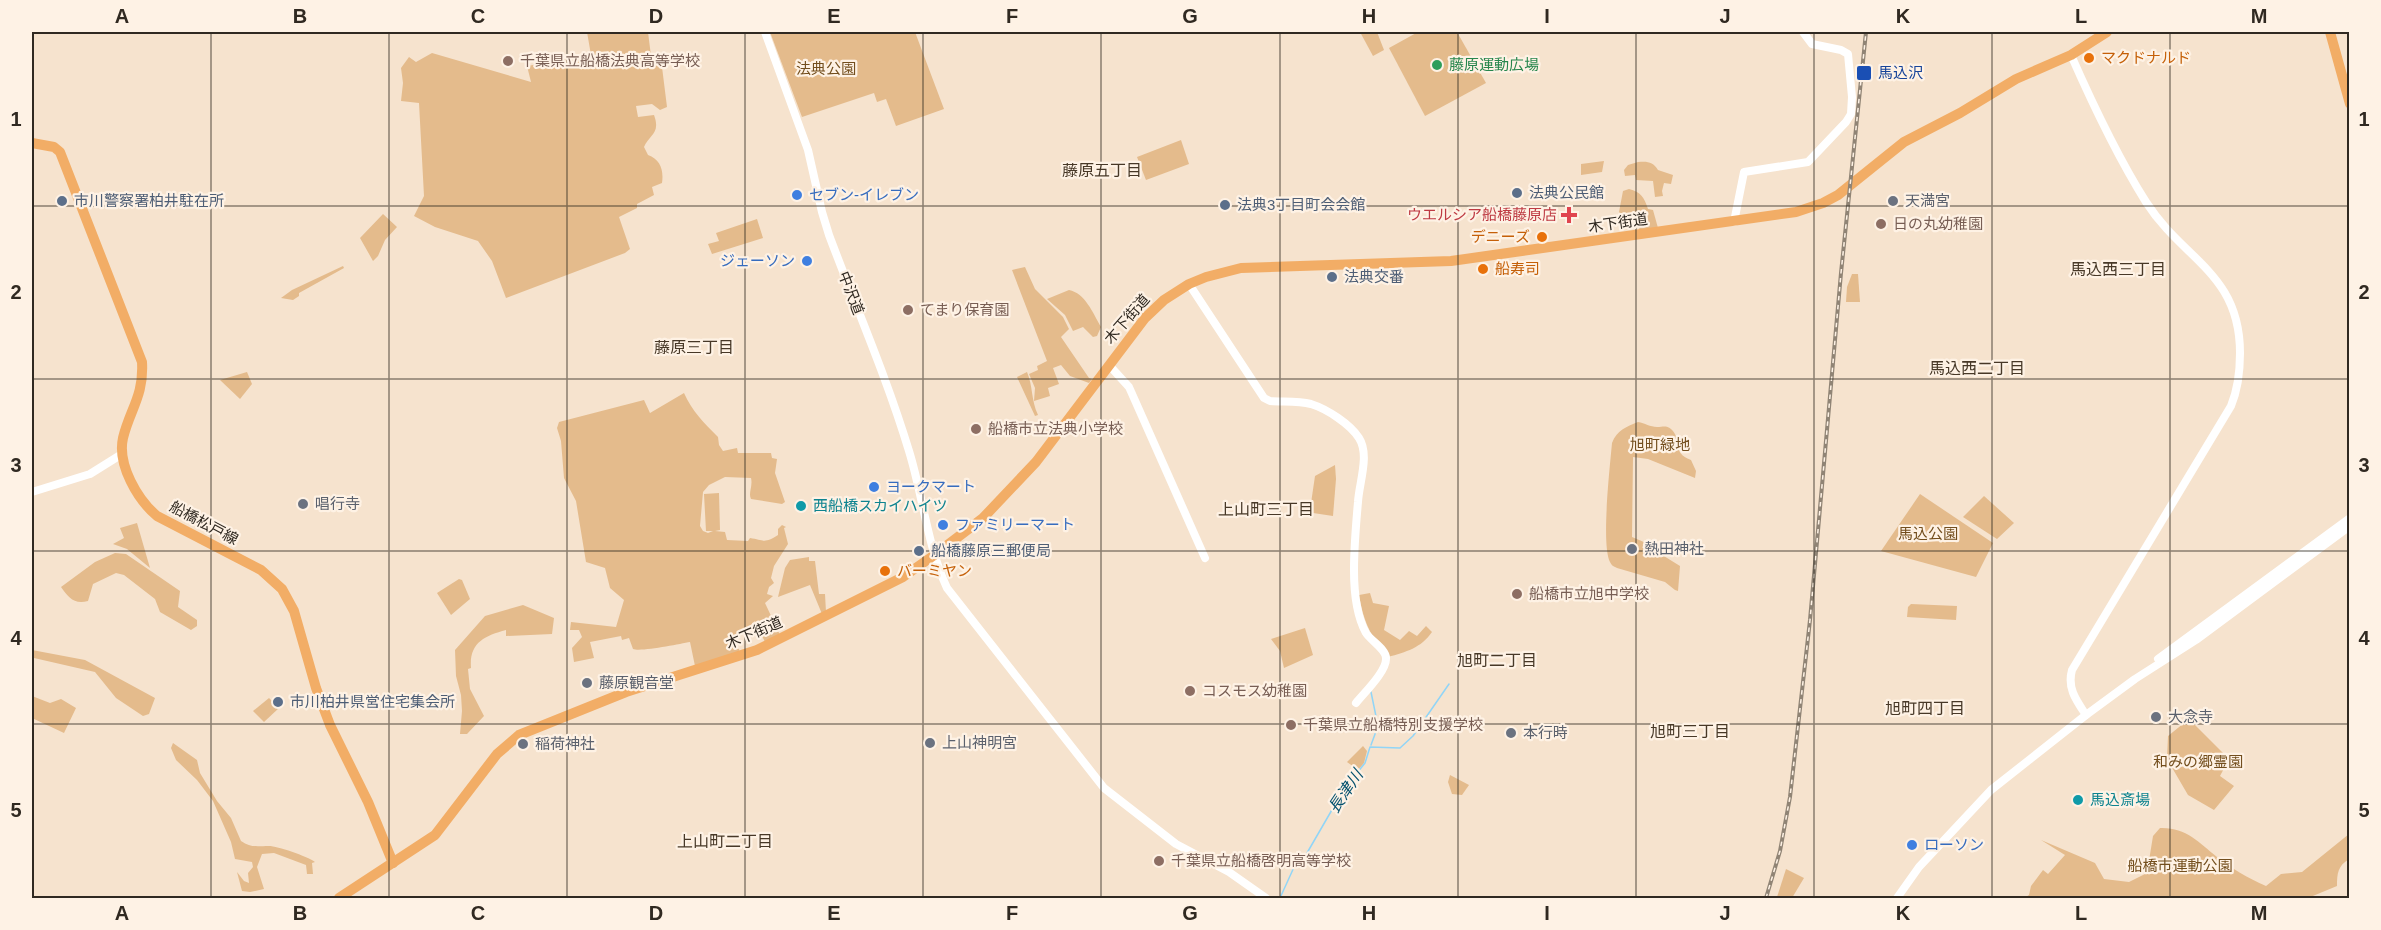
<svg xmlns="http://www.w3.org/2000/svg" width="2381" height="930" font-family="Arial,'Noto Sans JP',sans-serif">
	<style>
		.green { fill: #e4bb8c }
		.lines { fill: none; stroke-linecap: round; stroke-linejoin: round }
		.stream { stroke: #91d5f7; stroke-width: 1.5 }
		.tertiary { stroke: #fff; stroke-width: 8 }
		.primary { stroke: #f2ad66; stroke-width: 10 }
		.rail-casing { stroke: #908475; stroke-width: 4 }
		.rail { stroke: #fef2e5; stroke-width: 1.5; stroke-dasharray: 4.5; stroke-linecap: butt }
		.grid { fill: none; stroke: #302921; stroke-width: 1.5; stroke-opacity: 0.55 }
		.food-dot { fill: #e8710a; stroke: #fef2e5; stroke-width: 2 }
		.education-dot { fill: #8d6e63; stroke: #fef2e5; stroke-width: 2 }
		.leisure-dot { fill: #2e9e5b; stroke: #fef2e5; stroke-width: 2 }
		.transit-dot { fill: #1a4fb4; stroke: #fef2e5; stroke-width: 2 }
		.service-dot { fill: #5c6f8a; stroke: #fef2e5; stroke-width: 2 }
		.shop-dot { fill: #3f7fe0; stroke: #fef2e5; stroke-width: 2 }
		.worship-dot { fill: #6b7280; stroke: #fef2e5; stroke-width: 2 }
		.health-dot { fill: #e0444e; stroke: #fef2e5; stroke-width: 2 }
		.culture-dot { fill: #0f9aa8; stroke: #fef2e5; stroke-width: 2 }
		.labels { text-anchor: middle; stroke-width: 4.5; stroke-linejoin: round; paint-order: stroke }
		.food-label { font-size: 15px; fill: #c56008; stroke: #fef2e5; text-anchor: start }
		.education-label { font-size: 15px; fill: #785e54; stroke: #fef2e5; text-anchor: start }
		.leisure-label { font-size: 15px; fill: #27864d; stroke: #fef2e5; text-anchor: start }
		.park-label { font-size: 15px; fill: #734e1d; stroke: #fef2e5 }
		.transit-label { font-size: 15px; fill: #164399; stroke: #fef2e5; text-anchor: start }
		.service-label { font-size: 15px; fill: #4e5e75; stroke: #fef2e5; text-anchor: start }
		.shop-label { font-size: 15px; fill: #366cbe; stroke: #fef2e5; text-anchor: start }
		.worship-label { font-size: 15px; fill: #5b616d; stroke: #fef2e5; text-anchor: start }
		.health-label { font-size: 15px; fill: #be3a42; stroke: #fef2e5; text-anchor: end }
		.street-label { font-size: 15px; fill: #302921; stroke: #fef2e5 }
		.culture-label { font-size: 15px; fill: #0d838f; stroke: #fef2e5; text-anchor: start }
		.neighbourhood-label { font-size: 16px; fill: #473827; stroke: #fef2e5 }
		.water-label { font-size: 16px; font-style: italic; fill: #04516e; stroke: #fef2e5 }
		.neatline { fill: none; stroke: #302921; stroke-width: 2 }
		.grid-label { font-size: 20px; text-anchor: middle; font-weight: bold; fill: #302921 }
	</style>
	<rect width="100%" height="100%" fill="#f6e3ce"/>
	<g class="green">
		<path d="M587,32H648L652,64L662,67L667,107L660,110L652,104L636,106L638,117L654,115C661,134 649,135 644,147L648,155C660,159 664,170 662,183L652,187L654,195L637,204V208L619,217L630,249L625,253L506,298L492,261L478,241L435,227L414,216L424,196L419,103L401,101L403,83L401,68L409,57L416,62L432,53L531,82L527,66L591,55Z"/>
		<polygon points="770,32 915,32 944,109 896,126 886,99 877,102 874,93 802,117"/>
		<polygon points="1360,32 1377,32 1384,50 1373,56"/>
		<polygon points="1418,32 1457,32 1486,83 1425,116 1389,48"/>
		<polygon points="1181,140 1189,164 1146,180 1137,157"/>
		<polygon points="1604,161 1602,172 1581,175 1581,164"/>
		<path d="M1638,162C1648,161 1653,162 1658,170L1673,175L1671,184L1664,183L1662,191L1663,196L1655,197L1653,181L1636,180L1635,175L1625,176L1624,170L1628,165Z"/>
		<path d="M1629,189C1641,192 1644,197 1648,209L1653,210L1658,228L1639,230L1640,225L1636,224L1634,216L1621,215L1619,212L1623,191Z"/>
		<polygon points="383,214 397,227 385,240 378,256 373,261 360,238"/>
		<polygon points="757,219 763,238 712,254 708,244 719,241 716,233"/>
		<polygon points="343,266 344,268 299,293 299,296 293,300 281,298 292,290"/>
		<polygon points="1025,267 1035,289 1063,317 1069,329 1061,337 1089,378 1092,379 1089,383 1070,376 1061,365 1053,368 1059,384 1048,388 1050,396 1034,401 1035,388 1029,374 1038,370 1037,366 1047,361 1012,270"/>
		<polygon points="1852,274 1858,274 1860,302 1846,302 1847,287"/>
		<path d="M1069,290C1085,293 1093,313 1101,327L1097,336L1093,337L1083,327L1073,331L1065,315L1047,299Z"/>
		<polygon points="247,372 252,384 240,399 220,380"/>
		<path d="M1027,372C1033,386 1031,400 1038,415L1035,416L1017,377Z"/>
		<path d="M684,393C692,411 704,423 718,437L719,445L723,451L737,448L738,453H771L772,458L777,459L775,473L785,502L782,504L751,499C748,493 753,486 751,478L725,477L709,485L703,492L700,526L703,531L708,533L713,531H706L704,494L719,493L720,530L715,531L725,532L727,540L748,541L750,538C764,540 764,544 778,535V529L782,525L786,527L784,528L788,544L774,566L771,578L774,583L769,587L767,594L773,596L765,603L780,635L765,642L755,621L735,639L734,648L739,649L740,653L695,666L690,642C679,644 641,652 633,649L629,638L622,640L621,636L590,642L594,658L574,662L572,648L582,637L579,630H570L571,622L616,627L624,600L610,588L605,568L586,562L576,501L564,478L561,441L557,428L559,422L644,400L650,413Z"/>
		<path d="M1638,422C1645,423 1650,427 1657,427C1663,427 1666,425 1671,429C1683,440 1671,453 1691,460L1696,471L1695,478L1648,459L1633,457L1632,537L1658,548L1659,553L1680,566L1678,591L1675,590L1665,582L1617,568C1613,566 1612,566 1610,562C1601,545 1610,466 1612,443C1617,430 1626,427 1638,422Z"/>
		<polygon points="1335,465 1336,479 1333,516 1313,513 1310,510 1315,476"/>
		<polygon points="1920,494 1993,543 1976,577 1881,551"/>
		<polygon points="1984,496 2014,523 1997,539 1963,517"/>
		<polygon points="137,523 150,568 127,549 113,544 124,538 120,528"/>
		<path d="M115,553L126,554L180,591L178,607L197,620V626L191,630L160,612L155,599L124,575L116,573L93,584L88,601C74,605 68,597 61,587L95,562Z"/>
		<polygon points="809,557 809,561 815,561 819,594 825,594 826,612 822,614 810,585 778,597 785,568 790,560"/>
		<polygon points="459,579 462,580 470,599 451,615 437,593"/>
		<path d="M1370,593L1373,603L1389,606L1384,630L1400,640L1409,631L1417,636L1426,626L1432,632C1421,648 1406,652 1388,657C1370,635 1364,623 1359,595Z"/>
		<polygon points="1911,604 1957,606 1956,620 1907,617 1908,607"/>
		<path d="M523,605L554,618L552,634L506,636V630C484,636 469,643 471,668L468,669L470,689L484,716L467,734H460L462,711L461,695L456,676L455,650L485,616Z"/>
		<polygon points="1305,628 1313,655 1284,668 1280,651 1271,639"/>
		<polygon points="32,650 85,660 155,698 149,714 143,716 116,698 95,672 34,658"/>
		<polygon points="32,696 50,703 61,699 76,708 64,733 32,718"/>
		<polygon points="269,698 279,708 264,722 253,711"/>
		<polygon points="2189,719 2229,759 2220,776 2234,786 2214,810 2188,795 2167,759 2168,736"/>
		<path d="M173,743L197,760L200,773L217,801L231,818L241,841C251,848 257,846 269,846C277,846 307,856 315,862L312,863L313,874H307L306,865L274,853L262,854L257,867L264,889L250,892L242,891L237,872L244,881L249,883L248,873L253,867L252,862L235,859L231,842L213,801L197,780L176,760L171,748Z"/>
		<polygon points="1363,746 1367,751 1364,763 1358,770 1347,762"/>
		<polygon points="1450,775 1469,785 1462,795 1452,794 1448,782"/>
		<path d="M2160,828C2185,827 2199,842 2217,857C2232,869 2248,878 2266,886L2281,874L2302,872L2349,834V859C2338,866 2337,873 2337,886L2308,898H2024L2029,895L2031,886L2043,870L2048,874L2065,855L2041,840L2095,863L2104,879L2129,882L2147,873L2153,836Z"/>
		<polygon points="1786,869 1804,878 1792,898 1777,897"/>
	</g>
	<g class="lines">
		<g class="stream">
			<polyline points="1371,745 1378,726 1371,692"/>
			<polyline points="1280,898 1295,865 1307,853 1344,789 1365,763 1370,747 1400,748 1413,736 1449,684"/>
		</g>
		<g class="tertiary">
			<path d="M765,32L808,150L822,212L829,235C856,307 887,378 909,451C923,496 927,545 947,588L1104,788L1176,844L1229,872L1266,898"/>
			<path d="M2071,55C2093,105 2117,156 2146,202C2183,260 2240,273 2240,353C2240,372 2238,389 2231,406L2072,670C2067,688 2076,700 2086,715"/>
			<polyline points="1734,222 1744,172 1808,162 1846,122 1851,114 1852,97 1848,54 1841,50 1812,44 1803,32"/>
			<path d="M1189,284L1264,398L1270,401C1283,402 1298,401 1311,404C1327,409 1350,424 1359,438C1370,455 1359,483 1358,502C1356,524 1354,548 1354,570C1354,591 1356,615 1366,633C1371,641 1386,649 1386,658C1387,671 1364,693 1356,703"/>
			<polyline points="1109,365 1129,387 1205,558"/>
			<polyline points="32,492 90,474 122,454"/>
			<polyline points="2158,659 2350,518"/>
			<polyline points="1897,898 1919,867 1991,790 2086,715 2135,679 2196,640 2350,526"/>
		</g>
		<g class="primary">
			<polyline points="2330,32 2350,104"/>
			<path d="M32,143L54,147L60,152L142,362C144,396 130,409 123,438C117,465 138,500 157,516L261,570L282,589L294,611L316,688L330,725L368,802L393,863"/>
			<polyline points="339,898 435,835 497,754 519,735 626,692 757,650 903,577 933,556 983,518 1036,462 1145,318 1164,300 1189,284 1206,277 1241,268 1451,261 1796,212 1823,203 1838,195 1904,142 1960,113 2016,79 2071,55 2107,32"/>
		</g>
		<defs>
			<polyline id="rail" points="1766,898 1780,851 1790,797 1810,620 1841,273 1866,32"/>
		</defs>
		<use href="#rail" class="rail-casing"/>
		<use href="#rail" class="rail"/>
	</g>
	<path class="grid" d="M211,32V898M389,32V898M567,32V898M745,32V898M923,32V898M1101,32V898M1280,32V898M1458,32V898M1636,32V898M1814,32V898M1992,32V898M2170,32V898M32,206H2350M32,379H2350M32,551H2350M32,724H2350"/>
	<g class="food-dot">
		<circle cx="2089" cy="58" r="6"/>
		<circle cx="1542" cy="237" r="6"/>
		<circle cx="1483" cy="269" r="6"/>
		<circle cx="885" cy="571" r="6"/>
	</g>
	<g class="education-dot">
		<circle cx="508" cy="61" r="6"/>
		<circle cx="1881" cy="224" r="6"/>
		<circle cx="908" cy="310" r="6"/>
		<circle cx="976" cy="429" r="6"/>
		<circle cx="1517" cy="594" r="6"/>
		<circle cx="1190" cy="691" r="6"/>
		<circle cx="1291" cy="725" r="6"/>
		<circle cx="1159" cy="861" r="6"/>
	</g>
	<circle class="leisure-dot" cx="1437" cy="65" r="6"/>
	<rect class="transit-dot" x="1856" y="65" width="16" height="16" rx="3"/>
	<g class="service-dot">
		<circle cx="1517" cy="193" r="6"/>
		<circle cx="62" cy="201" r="6"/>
		<circle cx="1225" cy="205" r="6"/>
		<circle cx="1332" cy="277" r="6"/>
		<circle cx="919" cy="551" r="6"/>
		<circle cx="278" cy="702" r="6"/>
	</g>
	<g class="shop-dot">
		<circle cx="797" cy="195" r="6"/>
		<circle cx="807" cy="261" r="6"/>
		<circle cx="874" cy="487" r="6"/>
		<circle cx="943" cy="525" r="6"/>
		<circle cx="1912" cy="845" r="6"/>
	</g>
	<g class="worship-dot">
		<circle cx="1893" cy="201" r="6"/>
		<circle cx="303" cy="504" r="6"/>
		<circle cx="1632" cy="549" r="6"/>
		<circle cx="587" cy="683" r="6"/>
		<circle cx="2156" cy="717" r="6"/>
		<circle cx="1511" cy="733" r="6"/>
		<circle cx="930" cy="743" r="6"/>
		<circle cx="523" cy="744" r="6"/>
	</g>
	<path class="health-dot" d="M1566 206h6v6h6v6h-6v6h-6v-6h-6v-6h6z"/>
	<g class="culture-dot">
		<circle cx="801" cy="506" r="6"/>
		<circle cx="2078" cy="800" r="6"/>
	</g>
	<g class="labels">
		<g class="food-label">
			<text x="2101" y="63">マクドナルド</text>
			<text x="1530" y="242" text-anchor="end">デニーズ</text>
			<text x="1495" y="274">船寿司</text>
			<text x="897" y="576">バーミヤン</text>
		</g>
		<g class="education-label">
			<text x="520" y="66">千葉県立船橋法典高等学校</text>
			<text x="1893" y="229">日の丸幼稚園</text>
			<text x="920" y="315">てまり保育園</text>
			<text x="988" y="434">船橋市立法典小学校</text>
			<text x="1529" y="599">船橋市立旭中学校</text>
			<text x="1202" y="696">コスモス幼稚園</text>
			<text x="1303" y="730">千葉県立船橋特別支援学校</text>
			<text x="1171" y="866">千葉県立船橋啓明高等学校</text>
		</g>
		<g class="leisure-label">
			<text x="1449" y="70">藤原運動広場</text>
		</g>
		<g class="park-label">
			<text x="826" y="74">法典公園</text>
			<text x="1660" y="450">旭町緑地</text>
			<text x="1928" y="539">馬込公園</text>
			<text x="2198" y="767">和みの郷霊園</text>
			<text x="2180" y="871">船橋市運動公園</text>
		</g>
		<g class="transit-label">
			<text x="1878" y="78">馬込沢</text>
		</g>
		<g class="service-label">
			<text x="1529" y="198">法典公民館</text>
			<text x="74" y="206">市川警察署柏井駐在所</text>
			<text x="1237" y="210">法典3丁目町会会館</text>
			<text x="1344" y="282">法典交番</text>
			<text x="931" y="556">船橋藤原三郵便局</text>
			<text x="290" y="707">市川柏井県営住宅集会所</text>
		</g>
		<g class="shop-label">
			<text x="809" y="200">セブン-イレブン</text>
			<text x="795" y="266" text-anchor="end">ジェーソン</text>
			<text x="886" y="492">ヨークマート</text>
			<text x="955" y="530">ファミリーマート</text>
			<text x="1924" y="850">ローソン</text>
		</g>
		<g class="worship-label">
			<text x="1905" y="206">天満宮</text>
			<text x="315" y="509">唱行寺</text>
			<text x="1644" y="554">熱田神社</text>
			<text x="599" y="688">藤原観音堂</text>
			<text x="2168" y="722">大念寺</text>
			<text x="1523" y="738">本行時</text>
			<text x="942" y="748">上山神明宮</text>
			<text x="535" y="749">稲荷神社</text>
		</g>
		<g class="health-label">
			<text x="1557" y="220">ウエルシア船橋藤原店</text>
		</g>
		<g class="street-label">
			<text transform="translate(1618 223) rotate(-8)" y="5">木下街道</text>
			<text transform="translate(851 293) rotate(69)" y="5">中沢道</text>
			<text transform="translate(1127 319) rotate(-49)" y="5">木下街道</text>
			<text transform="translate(204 523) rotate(28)" y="5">船橋松戸線</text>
			<text transform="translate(754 633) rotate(-23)" y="5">木下街道</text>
		</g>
		<g class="culture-label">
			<text x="813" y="511">西船橋スカイハイツ</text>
			<text x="2090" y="805">馬込斎場</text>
		</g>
		<g class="neighbourhood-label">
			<text x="1102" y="176">藤原五丁目</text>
			<text x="2118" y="275">馬込西三丁目</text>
			<text x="694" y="353">藤原三丁目</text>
			<text x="1977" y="374">馬込西二丁目</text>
			<text x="1266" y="515">上山町三丁目</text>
			<text x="1497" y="666">旭町二丁目</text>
			<text x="1925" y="714">旭町四丁目</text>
			<text x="1690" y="737">旭町三丁目</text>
			<text x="725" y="847">上山町二丁目</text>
		</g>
		<g class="water-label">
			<text transform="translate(1345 791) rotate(-56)" y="6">長津川</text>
		</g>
	</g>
	<rect width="2381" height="930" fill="none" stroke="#fef2e5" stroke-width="66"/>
	<rect x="33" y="33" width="2315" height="864" class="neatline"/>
	<g class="grid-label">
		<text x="122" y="23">A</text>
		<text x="300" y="23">B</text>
		<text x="478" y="23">C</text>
		<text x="656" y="23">D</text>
		<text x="834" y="23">E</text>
		<text x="1012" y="23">F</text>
		<text x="1190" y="23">G</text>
		<text x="1369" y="23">H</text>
		<text x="1547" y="23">I</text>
		<text x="1725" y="23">J</text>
		<text x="1903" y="23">K</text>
		<text x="2081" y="23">L</text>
		<text x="2259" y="23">M</text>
		<text x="16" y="126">1</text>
		<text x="2364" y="126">1</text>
		<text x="16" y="299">2</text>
		<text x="2364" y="299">2</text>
		<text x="16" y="472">3</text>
		<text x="2364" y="472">3</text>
		<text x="16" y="645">4</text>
		<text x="2364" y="645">4</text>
		<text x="16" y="817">5</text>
		<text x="2364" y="817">5</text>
		<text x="122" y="920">A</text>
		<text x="300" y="920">B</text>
		<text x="478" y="920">C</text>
		<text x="656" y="920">D</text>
		<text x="834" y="920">E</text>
		<text x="1012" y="920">F</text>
		<text x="1190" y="920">G</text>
		<text x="1369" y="920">H</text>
		<text x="1547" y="920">I</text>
		<text x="1725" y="920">J</text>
		<text x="1903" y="920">K</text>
		<text x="2081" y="920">L</text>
		<text x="2259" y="920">M</text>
	</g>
</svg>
